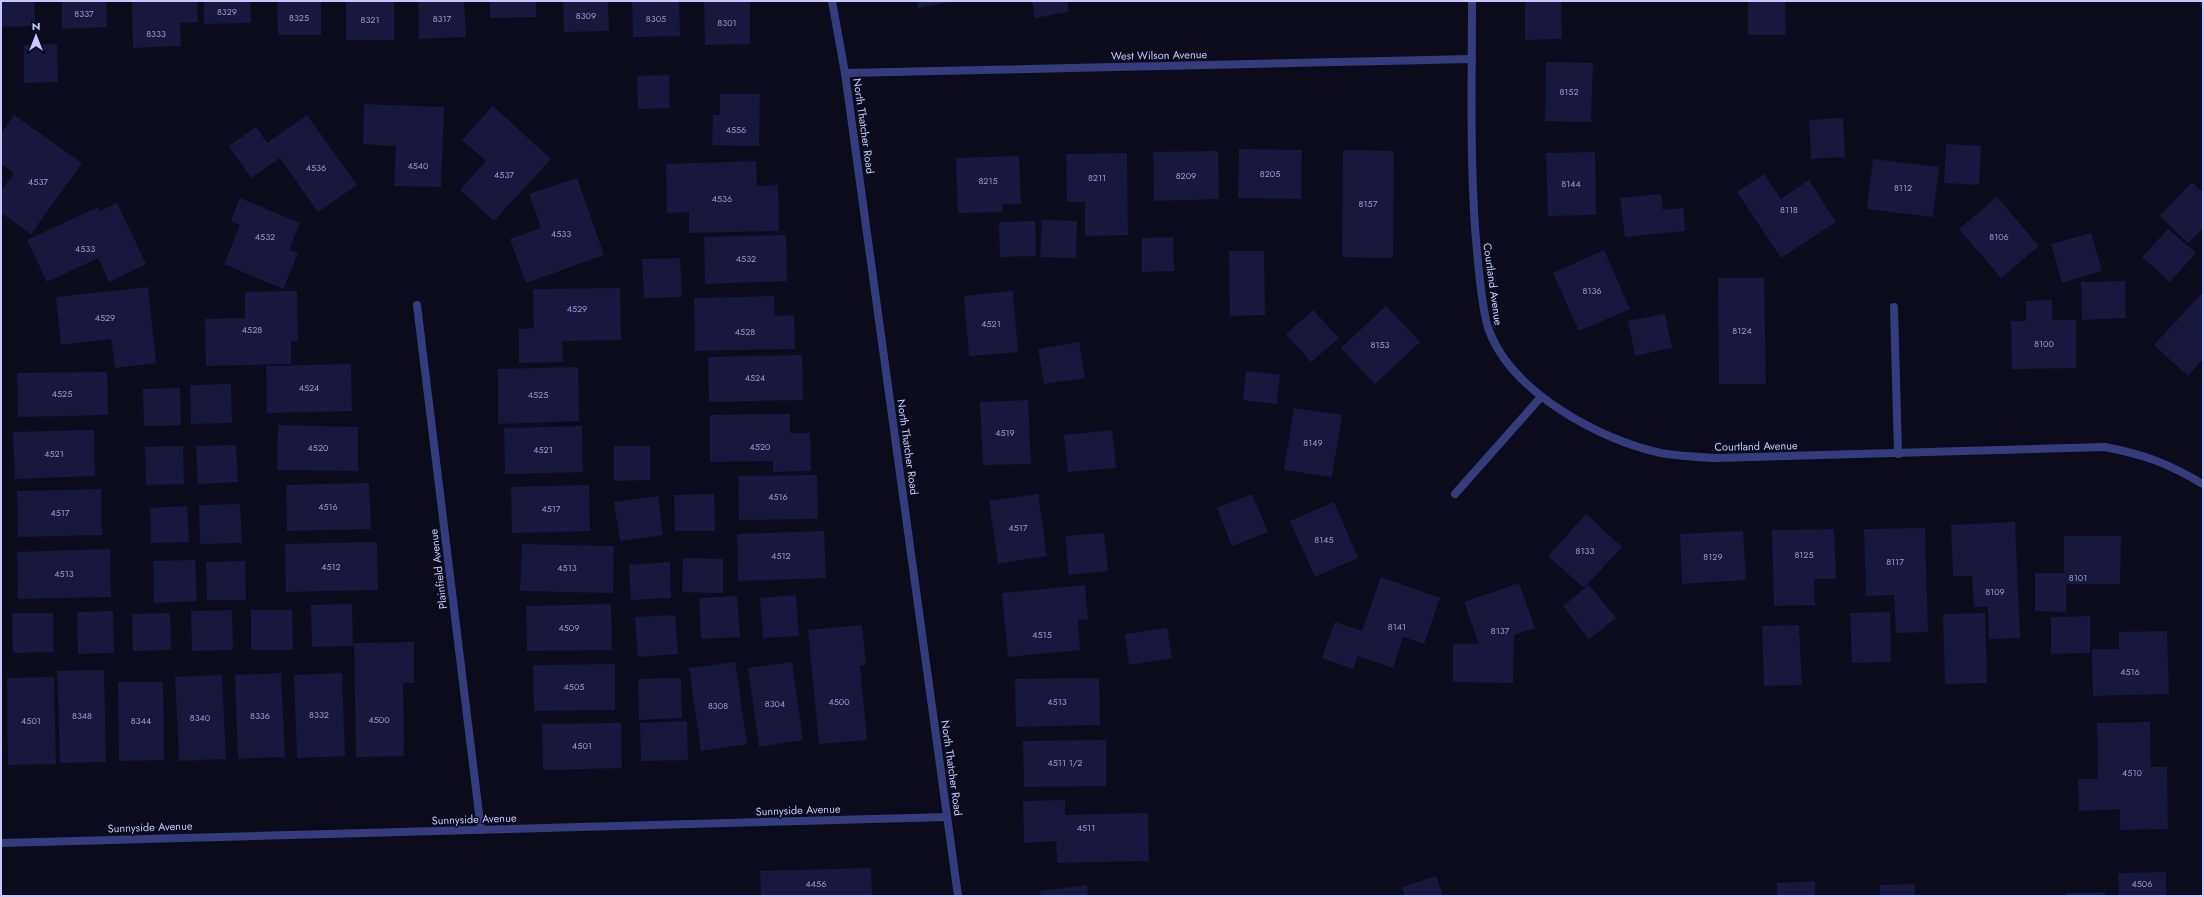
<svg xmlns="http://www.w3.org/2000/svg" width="2204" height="897" font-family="Jost,sans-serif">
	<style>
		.building { fill: #19173e }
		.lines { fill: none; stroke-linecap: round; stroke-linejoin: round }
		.minor { stroke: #353c7d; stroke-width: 8 }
		.labels { text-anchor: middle; stroke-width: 3; stroke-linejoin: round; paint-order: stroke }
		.number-label { font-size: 9px; fill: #9b9ccf }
		.street-label { font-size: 11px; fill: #c6c8ff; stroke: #0b0b1c }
	</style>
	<rect width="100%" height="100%" fill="#0b0b1c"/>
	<g class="building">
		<polygon points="1,1 34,1 35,26 1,27"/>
		<polygon points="62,1 106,1 107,27 62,29"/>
		<polygon points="132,1 197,1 198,22 180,23 181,46 133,48"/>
		<polygon points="204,1 250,1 251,23 204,24"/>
		<polygon points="277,1 321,1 321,35 278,35"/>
		<rect x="346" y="1" width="48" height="39"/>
		<polygon points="418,1 464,1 466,37 419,39"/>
		<polygon points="490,1 536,1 536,17 490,18"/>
		<polygon points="563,1 608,1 609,31 564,32"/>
		<polygon points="632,1 679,1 680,36 633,37"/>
		<polygon points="704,1 750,1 750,44 705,45"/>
		<polygon points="917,1 950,1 950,2 918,8"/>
		<polygon points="1032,1 1067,1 1069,12 1035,18"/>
		<polygon points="1525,1 1561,1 1562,39 1525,40"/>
		<polygon points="1748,1 1785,1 1786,35 1748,35"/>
		<polygon points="57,44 58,82 24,83 24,45"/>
		<polygon points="1546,62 1593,63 1591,122 1545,121"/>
		<polygon points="669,75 670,108 638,109 637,76"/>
		<polygon points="720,94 760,94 759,146 712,145 713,115 720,115"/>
		<polygon points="364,104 444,107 441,187 394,186 396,146 363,144"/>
		<polygon points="493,106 551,159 494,221 460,190 486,161 462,140"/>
		<polygon points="14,115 82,163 31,234 1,213 1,191 14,173 1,164 1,134"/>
		<polygon points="307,115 357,185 318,212 280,158 251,178 229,146 256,127 267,143"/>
		<polygon points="1843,118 1845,157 1811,159 1809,120"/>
		<polygon points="1946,144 1981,146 1979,185 1944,183"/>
		<polygon points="1239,149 1302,150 1301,199 1238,198"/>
		<polygon points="1343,150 1394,151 1393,258 1342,257"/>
		<polygon points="1218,151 1219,199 1154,201 1153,152"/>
		<polygon points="1595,152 1596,215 1548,216 1546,153"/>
		<polygon points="1127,153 1128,235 1085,236 1085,202 1067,202 1066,154"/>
		<polygon points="1019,156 1021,204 1002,204 1002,212 958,213 956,158"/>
		<polygon points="1873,159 1939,167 1933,217 1867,209"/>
		<polygon points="756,161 757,186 778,185 779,231 689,233 689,212 667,213 666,164"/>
		<polygon points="1764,174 1781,199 1809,180 1836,222 1781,258 1737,192"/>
		<polygon points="577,178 604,255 526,283 510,239 541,228 529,194"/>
		<polygon points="2192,182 2203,193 2203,228 2188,243 2160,216"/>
		<polygon points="1661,194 1663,210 1683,208 1685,231 1625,237 1620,198"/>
		<polygon points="1997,197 2039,246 2001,278 1959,229"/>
		<polygon points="240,198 300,223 289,250 298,253 283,289 224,264 240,225 231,221"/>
		<polygon points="117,203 146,264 109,282 98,258 47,282 27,240 98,207 100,211"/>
		<polygon points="1042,220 1077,221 1076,258 1040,257"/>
		<polygon points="1035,221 1036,256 1000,257 999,222"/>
		<polygon points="2168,229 2196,253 2170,282 2142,257"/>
		<polygon points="2091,233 2102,271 2062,283 2051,244"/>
		<polygon points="786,235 787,281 705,284 704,237"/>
		<polygon points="1173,237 1174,271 1142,272 1142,238"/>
		<polygon points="1604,250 1630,309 1579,331 1553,273"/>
		<polygon points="1229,251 1264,251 1265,315 1230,316"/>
		<polygon points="680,258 682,297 644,298 642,259"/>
		<polygon points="1718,278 1764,278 1766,384 1719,384"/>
		<polygon points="2125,281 2126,318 2082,320 2081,282"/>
		<polygon points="148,287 156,363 115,368 111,339 61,345 56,297"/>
		<polygon points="620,288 621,340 562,341 563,362 519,363 519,329 534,328 533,289"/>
		<polygon points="297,291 298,341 291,341 291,364 206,366 205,319 245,318 245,292"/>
		<polygon points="1013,291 1018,352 969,356 964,296"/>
		<polygon points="2201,294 2203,295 2203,359 2188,376 2154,345"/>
		<polygon points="774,296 775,316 794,315 795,349 695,351 694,298"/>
		<polygon points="2052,300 2052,320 2076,320 2076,368 2012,369 2011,321 2026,321 2026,301"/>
		<polygon points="1386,306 1420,342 1375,384 1341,348"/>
		<polygon points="1313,310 1339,338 1311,362 1286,334"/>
		<polygon points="1665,314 1672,348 1635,356 1628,321"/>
		<polygon points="1079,342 1085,378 1044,384 1038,349"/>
		<polygon points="802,355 803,400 709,402 708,357"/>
		<polygon points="351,364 352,411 267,413 266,366"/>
		<polygon points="578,367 579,421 498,424 498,369"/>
		<polygon points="1246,371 1280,375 1277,404 1243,400"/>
		<polygon points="107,372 108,415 18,417 17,373"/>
		<polygon points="231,384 232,423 191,424 190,385"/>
		<polygon points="180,388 181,425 144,426 143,389"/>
		<polygon points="1028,400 1031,464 983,465 980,402"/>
		<polygon points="1294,408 1342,415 1332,477 1284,470"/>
		<polygon points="790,414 790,433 810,433 811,471 773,472 773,461 710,462 710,415"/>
		<polygon points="278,425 358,427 358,471 277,470"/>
		<polygon points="582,426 583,472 505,474 504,428"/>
		<polygon points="94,430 95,476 15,479 13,432"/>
		<polygon points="1112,430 1116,468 1068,472 1064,435"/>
		<polygon points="236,445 238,482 198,484 196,446"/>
		<polygon points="183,446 184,484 146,485 145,447"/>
		<polygon points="614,446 650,446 650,480 614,481"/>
		<polygon points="817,475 818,519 739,520 738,476"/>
		<polygon points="369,483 371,529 287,531 286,485"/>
		<polygon points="589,485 590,531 512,533 511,487"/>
		<polygon points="101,489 102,535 18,537 17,491"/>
		<polygon points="714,494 715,531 675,531 674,495"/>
		<polygon points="1038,494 1047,556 998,564 989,501"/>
		<polygon points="1252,494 1268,532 1232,546 1217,508"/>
		<polygon points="658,496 663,535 620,541 614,502"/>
		<polygon points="1334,502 1358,558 1315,577 1290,521"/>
		<polygon points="240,504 242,543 200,544 199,505"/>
		<polygon points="187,506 189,542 151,543 150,508"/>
		<polygon points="1586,514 1622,547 1584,588 1548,556"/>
		<polygon points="2015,522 2020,638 1989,639 1988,607 1974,607 1972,576 1953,576 1951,525"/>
		<polygon points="1925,528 1928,632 1896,633 1894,595 1866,596 1864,529"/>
		<polygon points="1834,529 1836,579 1814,579 1815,605 1774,606 1772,530"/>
		<polygon points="824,531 826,578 738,581 737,534"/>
		<polygon points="1743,531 1746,580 1682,584 1680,534"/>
		<polygon points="1104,533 1108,571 1069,575 1065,536"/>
		<polygon points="2064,536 2121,536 2120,584 2066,584 2066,612 2035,611 2035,573 2064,573"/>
		<polygon points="377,542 378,590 286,592 285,544"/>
		<polygon points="522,544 614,546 613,593 520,591"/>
		<polygon points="110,549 111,597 18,599 17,552"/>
		<polygon points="683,558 723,559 723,593 682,592"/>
		<polygon points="195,560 197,601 154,603 153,561"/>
		<polygon points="245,561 246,600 207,600 206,562"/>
		<polygon points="670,562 671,598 631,600 629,565"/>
		<polygon points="1381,577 1440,598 1424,644 1403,637 1393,668 1358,656 1353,669 1322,658 1335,622 1362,631"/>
		<polygon points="1519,583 1535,628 1514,635 1513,683 1453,682 1453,644 1479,644 1464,602"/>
		<polygon points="1085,585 1088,619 1078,620 1080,650 1008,657 1002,593"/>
		<polygon points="1589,585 1616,618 1589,639 1563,606"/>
		<polygon points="796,595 799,636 763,638 760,598"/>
		<polygon points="737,596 740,637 701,639 699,598"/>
		<polygon points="352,604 353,646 312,647 311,605"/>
		<polygon points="611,604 612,650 527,651 526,606"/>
		<polygon points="232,610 233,650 192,651 191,611"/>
		<polygon points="251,610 292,610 293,650 251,650"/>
		<polygon points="113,611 114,653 78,654 77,612"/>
		<polygon points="1890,612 1891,662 1852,663 1850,613"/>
		<polygon points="12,613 53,613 54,652 13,653"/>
		<polygon points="170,613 171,650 133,651 132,614"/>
		<polygon points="1985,613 1987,683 1945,684 1943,614"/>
		<polygon points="675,615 678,654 638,657 635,617"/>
		<polygon points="2090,616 2090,653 2051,654 2051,617"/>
		<polygon points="862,625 866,665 860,665 867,740 819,744 808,630"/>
		<polygon points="1799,625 1802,685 1764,686 1762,626"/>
		<polygon points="1167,628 1172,658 1129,665 1125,634"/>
		<polygon points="2167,631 2169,694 2093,696 2092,649 2119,649 2119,632"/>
		<polygon points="414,642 414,683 403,683 404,756 356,757 354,643"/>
		<polygon points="735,662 747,744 701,751 689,668"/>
		<polygon points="792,662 803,740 759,747 748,668"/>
		<polygon points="615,664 615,710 534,711 533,665"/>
		<polygon points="104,670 106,762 60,763 57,671"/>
		<polygon points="281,673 285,757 238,759 235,675"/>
		<polygon points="342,673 345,756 297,758 294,675"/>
		<polygon points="222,675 226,759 179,761 175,677"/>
		<polygon points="54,677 56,764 8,765 7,678"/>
		<polygon points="681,678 682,718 639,720 638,679"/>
		<polygon points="1099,678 1100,725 1016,727 1015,679"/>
		<polygon points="118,682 163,682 164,760 119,761"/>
		<polygon points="687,721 688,760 641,761 640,723"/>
		<polygon points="2150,722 2151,767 2167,767 2168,829 2120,830 2120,809 2079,811 2078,779 2098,779 2097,723"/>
		<polygon points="621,723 622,768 543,770 542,724"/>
		<polygon points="1106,740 1106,786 1024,787 1023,741"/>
		<polygon points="1065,800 1065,815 1148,813 1149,861 1057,863 1056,841 1024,843 1023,801"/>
		<polygon points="871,868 872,896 761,896 760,871"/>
		<polygon points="2166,872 2166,896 2119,896 2118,873"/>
		<polygon points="1436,876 1443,896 1405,896 1402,887"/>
		<polygon points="1815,881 1815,896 1777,896 1777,883"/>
		<polygon points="1915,884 1915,896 1880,896 1880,885"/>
		<polygon points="1087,885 1088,896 1041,896 1040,891"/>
		<polygon points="2105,892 2105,896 2066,896 2066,893"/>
	</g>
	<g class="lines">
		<g class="minor">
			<polyline points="832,1 845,73 958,896"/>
			<path d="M1472,1C1472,88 1469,175 1478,262C1480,280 1483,318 1490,333C1514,393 1600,440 1661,453C1678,456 1697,457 1715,458L2105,447C2146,455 2167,463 2203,484"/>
			<polyline points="845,73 1472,59"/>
			<polyline points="417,305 481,830"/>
			<polyline points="1894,307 1898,454"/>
			<polyline points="1455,494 1541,397"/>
			<polyline points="1,843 947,817"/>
		</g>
	</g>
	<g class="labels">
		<g class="number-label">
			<text x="227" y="15">8329</text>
			<text x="84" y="17">8337</text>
			<text x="586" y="19">8309</text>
			<text x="299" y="21">8325</text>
			<text x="442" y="22">8317</text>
			<text x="656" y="22">8305</text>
			<text x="370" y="23">8321</text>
			<text x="727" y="26">8301</text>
			<text x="156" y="37">8333</text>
			<text x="1569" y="95">8152</text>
			<text x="736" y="133">4556</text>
			<text x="418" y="169">4540</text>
			<text x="316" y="171">4536</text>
			<text x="1270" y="177">8205</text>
			<text x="504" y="178">4537</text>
			<text x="1186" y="179">8209</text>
			<text x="1097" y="181">8211</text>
			<text x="988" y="184">8215</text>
			<text x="38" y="185">4537</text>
			<text x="1571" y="187">8144</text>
			<text x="1903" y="191">8112</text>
			<text x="722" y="202">4536</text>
			<text x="1368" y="207">8157</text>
			<text x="1789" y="213">8118</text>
			<text x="561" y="237">4533</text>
			<text x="265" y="240">4532</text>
			<text x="1999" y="240">8106</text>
			<text x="85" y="252">4533</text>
			<text x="746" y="262">4532</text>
			<text x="1592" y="294">8136</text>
			<text x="577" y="312">4529</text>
			<text x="105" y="321">4529</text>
			<text x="991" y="327">4521</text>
			<text x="252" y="333">4528</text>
			<text x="1742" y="334">8124</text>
			<text x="745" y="335">4528</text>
			<text x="2044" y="347">8100</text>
			<text x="1380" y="348">8153</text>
			<text x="755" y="381">4524</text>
			<text x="309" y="391">4524</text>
			<text x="62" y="397">4525</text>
			<text x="538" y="398">4525</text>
			<text x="1005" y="436">4519</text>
			<text x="1313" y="446">8149</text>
			<text x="760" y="450">4520</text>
			<text x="318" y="451">4520</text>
			<text x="543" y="453">4521</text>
			<text x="54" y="457">4521</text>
			<text x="778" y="500">4516</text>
			<text x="328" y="510">4516</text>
			<text x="551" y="512">4517</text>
			<text x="60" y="516">4517</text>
			<text x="1018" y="531">4517</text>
			<text x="1324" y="543">8145</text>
			<text x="1585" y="554">8133</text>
			<text x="1804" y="558">8125</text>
			<text x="781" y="559">4512</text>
			<text x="1713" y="560">8129</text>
			<text x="1895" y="565">8117</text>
			<text x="331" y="570">4512</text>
			<text x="567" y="571">4513</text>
			<text x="64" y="577">4513</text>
			<text x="2078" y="581">8101</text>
			<text x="1995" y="595">8109</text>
			<text x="1397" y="630">8141</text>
			<text x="569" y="631">4509</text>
			<text x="1500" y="634">8137</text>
			<text x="1042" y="638">4515</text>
			<text x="2130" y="675">4516</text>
			<text x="574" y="690">4505</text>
			<text x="839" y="705">4500</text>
			<text x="1057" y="705">4513</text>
			<text x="775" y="707">8304</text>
			<text x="718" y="709">8308</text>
			<text x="319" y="718">8332</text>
			<text x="82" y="719">8348</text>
			<text x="260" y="719">8336</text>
			<text x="200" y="721">8340</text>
			<text x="379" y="723">4500</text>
			<text x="31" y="724">4501</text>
			<text x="141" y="724">8344</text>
			<text x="582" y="749">4501</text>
			<text x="1065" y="766">4511 1/2</text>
			<text x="2132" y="776">4510</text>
			<text x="1086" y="831">4511</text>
			<text x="816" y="887">4456</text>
			<text x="2142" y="887">4506</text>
		</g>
		<g class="street-label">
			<text transform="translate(1159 55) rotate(-1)" y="4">West Wilson Avenue</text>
			<text transform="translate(864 126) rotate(82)" y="4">North Thatcher Road</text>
			<text transform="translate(1493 284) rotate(82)" y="4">Courtland Avenue</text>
			<text transform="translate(1756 446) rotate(-1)" y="4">Courtland Avenue</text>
			<text transform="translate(908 447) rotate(82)" y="4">North Thatcher Road</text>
			<text transform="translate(438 569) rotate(-97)" y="4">Plainfield Avenue</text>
			<text transform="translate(952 768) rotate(82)" y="4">North Thatcher Road</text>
			<text transform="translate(798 810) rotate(-2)" y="4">Sunnyside Avenue</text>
			<text transform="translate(474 819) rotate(-2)" y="4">Sunnyside Avenue</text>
			<text transform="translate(150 827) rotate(-2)" y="4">Sunnyside Avenue</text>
		</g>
	</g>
	<rect width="2204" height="897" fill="none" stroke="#c6c8ff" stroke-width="4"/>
	<g transform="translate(36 36)" stroke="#0b0b1c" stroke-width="3" paint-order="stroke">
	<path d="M0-3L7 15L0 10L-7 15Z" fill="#c6c8ff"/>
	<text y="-6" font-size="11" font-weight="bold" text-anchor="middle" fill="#c6c8ff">N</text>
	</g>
</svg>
